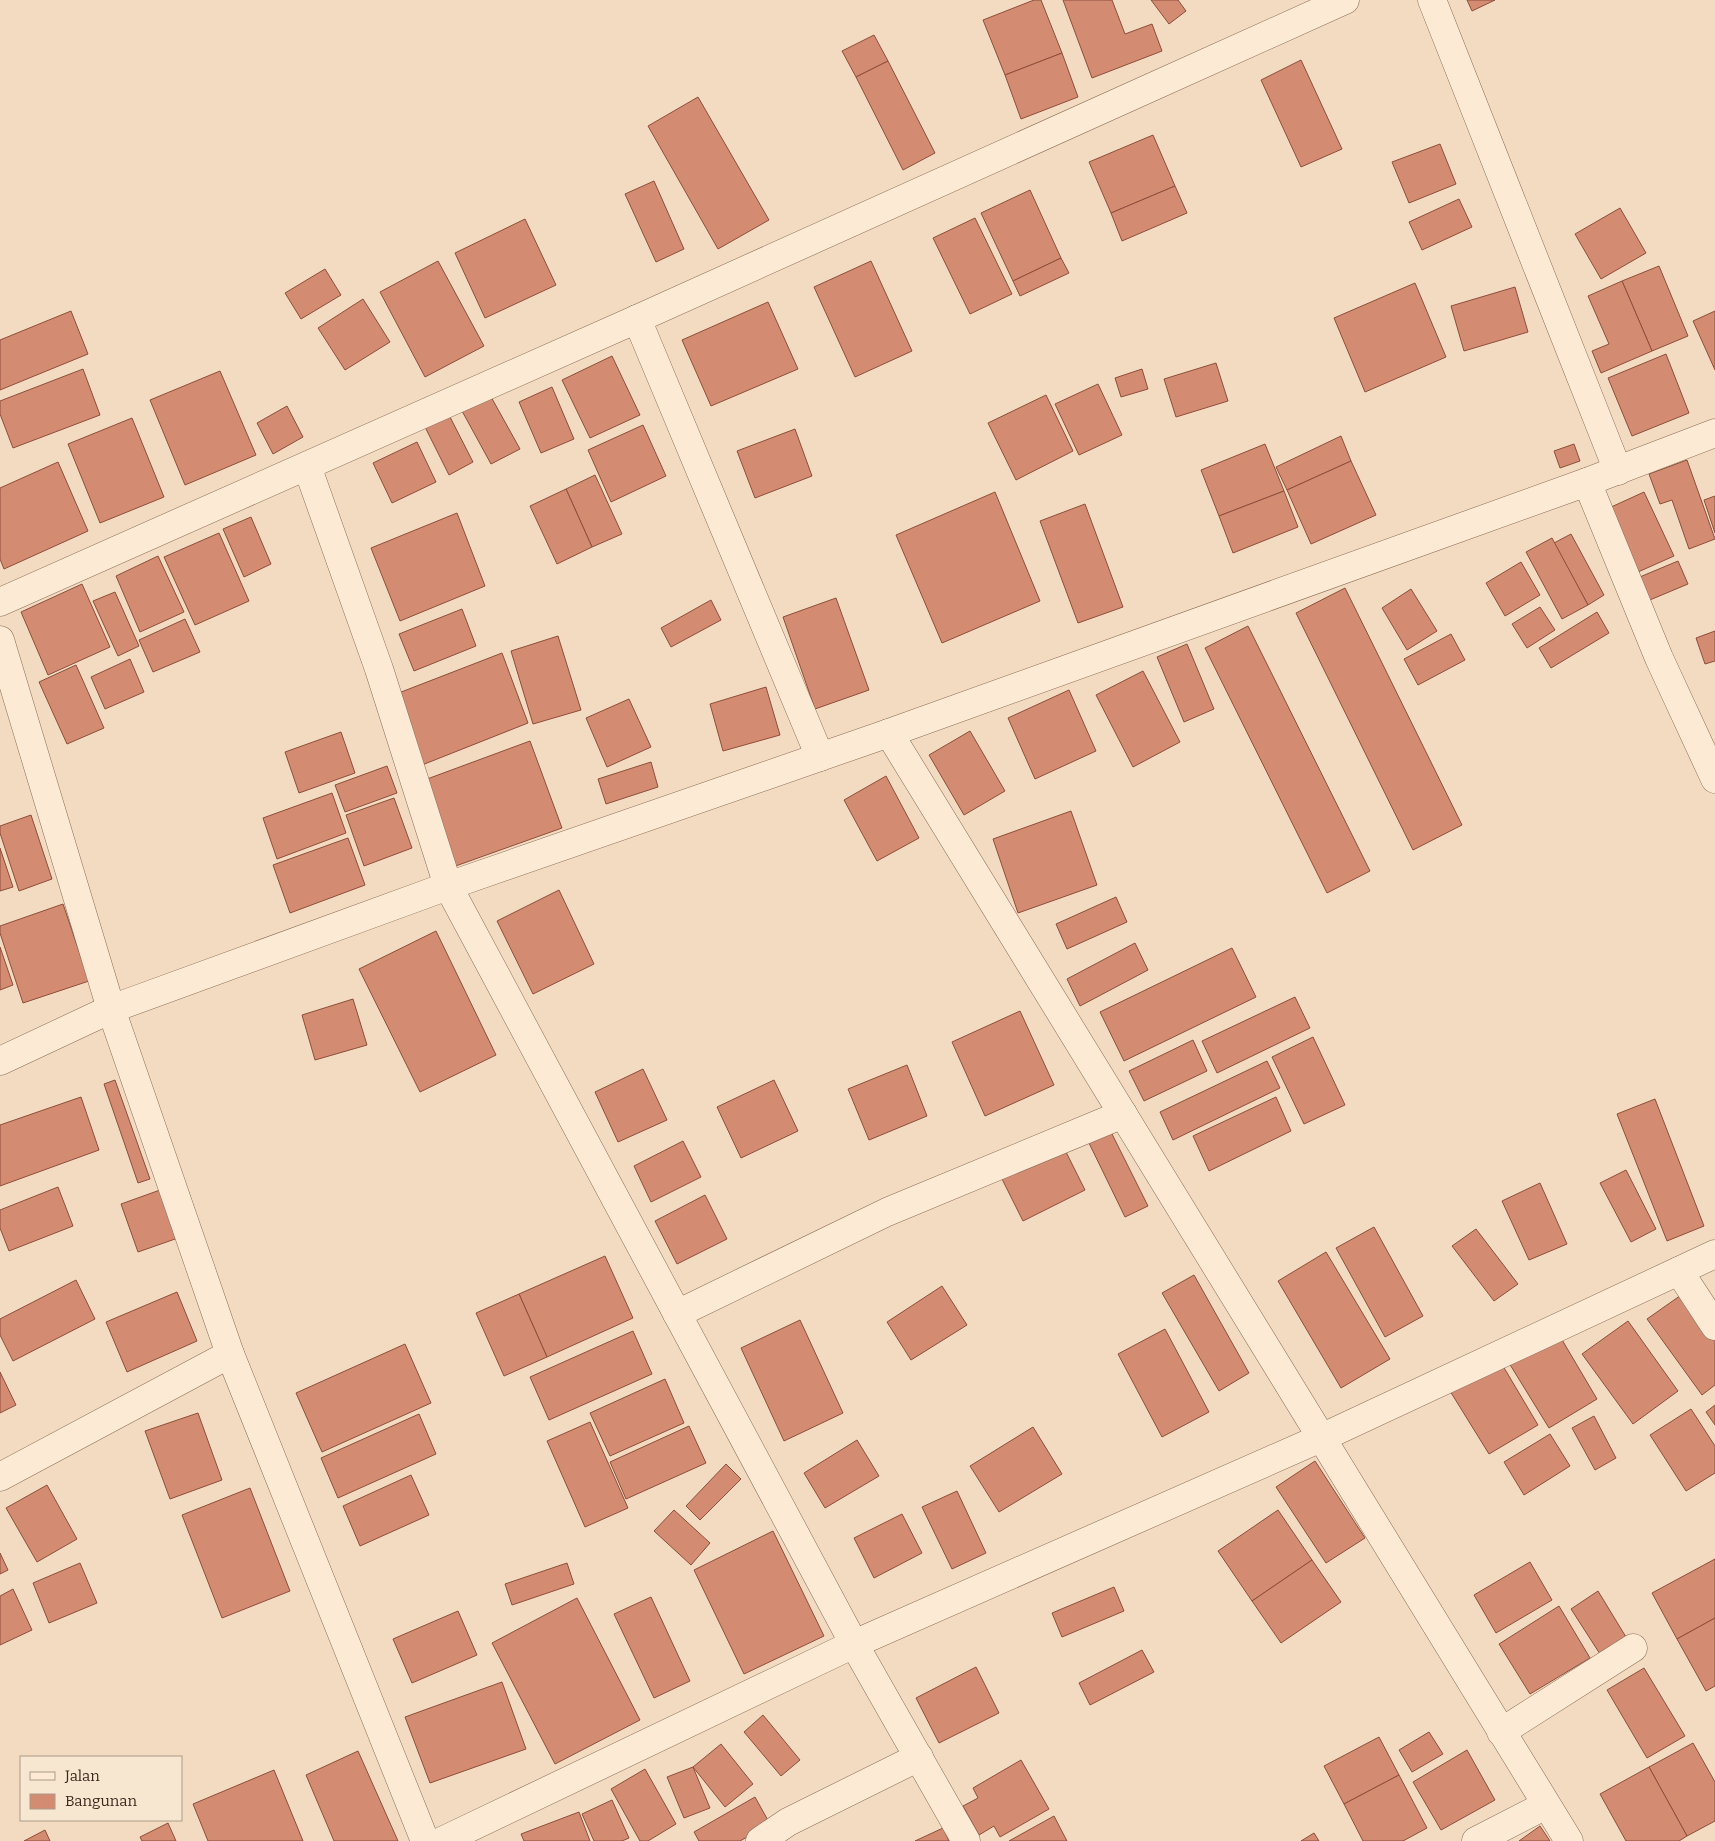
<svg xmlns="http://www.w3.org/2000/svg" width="1715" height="1841" font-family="Bitter,serif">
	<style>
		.building { fill: #d38b72; stroke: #8e4e3a }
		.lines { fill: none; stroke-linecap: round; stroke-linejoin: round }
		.minor-casing { stroke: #8d6b56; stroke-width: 29 }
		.minor { stroke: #fcead4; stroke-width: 28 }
	</style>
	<rect width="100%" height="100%" fill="#f2dbc0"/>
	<g class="building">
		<polygon points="1034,0 1041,0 1062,53 1005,75 983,20"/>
		<polygon points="1063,0 1112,0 1125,34 1152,24 1162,51 1092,78"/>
		<polygon points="1151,0 1178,0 1186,11 1169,24"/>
		<polygon points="1467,0 1495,0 1472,11"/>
		<polygon points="874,35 888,61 856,77 842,51"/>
		<polygon points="1062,53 1078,97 1021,119 1005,75"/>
		<polygon points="1301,60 1342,149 1301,167 1261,80"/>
		<polygon points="888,61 935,153 903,170 856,77"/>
		<polygon points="698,97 769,220 718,249 648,126"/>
		<polygon points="1153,135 1175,186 1111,213 1089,162"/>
		<polygon points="1440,144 1456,184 1409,203 1392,162"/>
		<polygon points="654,181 684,249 656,262 625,194"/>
		<polygon points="1175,186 1187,213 1122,241 1111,213"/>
		<polygon points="1030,190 1061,258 1013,281 981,213"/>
		<polygon points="1459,199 1472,227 1422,250 1409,222"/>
		<polygon points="1620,208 1646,253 1601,279 1575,234"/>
		<polygon points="975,218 1012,294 970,314 933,238"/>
		<polygon points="525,219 556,285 485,318 455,253"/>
		<polygon points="1061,258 1069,273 1020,296 1013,281"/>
		<polygon points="438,261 484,346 425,377 380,292"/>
		<polygon points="871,261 912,351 855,377 814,287"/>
		<polygon points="1659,266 1688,336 1652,351 1622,281"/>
		<polygon points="325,269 341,295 301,319 285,293"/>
		<polygon points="1622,281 1652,351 1601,373 1592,351 1609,344 1588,296"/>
		<polygon points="1415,283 1446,357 1365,392 1334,318"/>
		<polygon points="1515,287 1528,332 1464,351 1451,306"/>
		<polygon points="363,299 390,342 345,370 318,328"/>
		<polygon points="768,302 798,369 711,406 682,340"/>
		<polygon points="71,311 88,354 0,390 0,340"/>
		<polygon points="1715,311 1715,370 1693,321"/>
		<polygon points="1666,354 1689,413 1632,436 1608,378"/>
		<polygon points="612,356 640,415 590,438 562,380"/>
		<polygon points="1216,363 1228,401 1176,417 1164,379"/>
		<polygon points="83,369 100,415 13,448 0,414 0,401"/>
		<polygon points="1142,369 1148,389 1121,397 1115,378"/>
		<polygon points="220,371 256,455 185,485 150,400"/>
		<polygon points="1098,384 1122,435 1079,455 1055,404"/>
		<polygon points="552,387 574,439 541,453 519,402"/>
		<polygon points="490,395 520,449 491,464 462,411"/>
		<polygon points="1046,395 1073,451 1016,480 988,423"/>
		<polygon points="287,406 303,437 273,454 257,423"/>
		<polygon points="449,415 473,462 449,475 425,427"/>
		<polygon points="132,418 164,497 100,523 68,444"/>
		<polygon points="643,425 666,476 611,502 588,450"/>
		<polygon points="795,429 812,476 755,498 737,451"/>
		<polygon points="1341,436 1351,461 1287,490 1276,467"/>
		<polygon points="417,442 436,482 392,503 373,463"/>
		<polygon points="1265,444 1284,491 1219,516 1201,470"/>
		<polygon points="1574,444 1580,461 1560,468 1554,451"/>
		<polygon points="1687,460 1715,539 1689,549 1672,500 1660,504 1649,474"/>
		<polygon points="1351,461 1376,515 1311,544 1287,490"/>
		<polygon points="58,462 88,531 4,569 0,559 0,488"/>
		<polygon points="595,475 622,534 592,547 566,489"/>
		<polygon points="566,489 592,547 557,564 530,506"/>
		<polygon points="1284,491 1298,527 1233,553 1219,516"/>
		<polygon points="995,492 1040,601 942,643 896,535"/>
		<polygon points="1644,492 1674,556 1638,572 1609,508"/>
		<polygon points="1715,496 1715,533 1704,500"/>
		<polygon points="1085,504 1123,607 1078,623 1040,521"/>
		<polygon points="457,513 485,586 400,621 371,548"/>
		<polygon points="251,517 271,564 244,577 223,529"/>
		<polygon points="219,533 249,601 195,625 164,557"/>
		<polygon points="1571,534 1604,595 1588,605 1554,543"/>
		<polygon points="1552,538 1588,605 1562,619 1526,552"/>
		<polygon points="158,556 184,612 140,632 116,576"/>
		<polygon points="1678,561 1688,584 1645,602 1635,579"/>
		<polygon points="1521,562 1540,595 1505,616 1486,583"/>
		<polygon points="82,584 110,647 48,675 21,612"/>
		<polygon points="1345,588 1462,825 1413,850 1296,613"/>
		<polygon points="1411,589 1437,631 1407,650 1382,608"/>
		<polygon points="115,592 139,646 118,656 93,601"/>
		<polygon points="836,598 869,690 815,709 783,617"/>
		<polygon points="711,600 721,620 671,647 661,628"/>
		<polygon points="1540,607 1555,630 1527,648 1512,624"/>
		<polygon points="462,609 476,646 414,671 399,634"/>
		<polygon points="1597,612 1609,633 1551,668 1539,648"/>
		<polygon points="185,619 200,652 153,672 139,640"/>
		<polygon points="1248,626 1370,871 1327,893 1205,648"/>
		<polygon points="1715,631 1715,661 1705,664 1696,638"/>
		<polygon points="1451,634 1465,660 1418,685 1404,659"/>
		<polygon points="558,636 581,710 533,724 511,651"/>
		<polygon points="1187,644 1214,709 1184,722 1157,657"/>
		<polygon points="502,653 528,723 422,765 396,694"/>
		<polygon points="130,659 144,692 105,709 91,677"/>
		<polygon points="76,665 104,728 67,744 39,682"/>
		<polygon points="1143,671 1180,742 1133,767 1096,695"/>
		<polygon points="766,687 780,735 723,751 710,704"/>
		<polygon points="1069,690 1096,751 1035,779 1008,718"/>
		<polygon points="629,699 651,747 607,767 586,718"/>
		<polygon points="970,731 1005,791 964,815 929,755"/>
		<polygon points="341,732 355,773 299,793 285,752"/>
		<polygon points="530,741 562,828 450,868 419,782"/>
		<polygon points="651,762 658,787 606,804 598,779"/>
		<polygon points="387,766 397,793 345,812 335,785"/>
		<polygon points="886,776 919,838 877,861 844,800"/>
		<polygon points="332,793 346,833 277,859 263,818"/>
		<polygon points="394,798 412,848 364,866 346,815"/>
		<polygon points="1071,811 1097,885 1018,913 993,839"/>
		<polygon points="31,815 52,879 19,891 0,833 0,826"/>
		<polygon points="348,838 365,885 290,913 273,865"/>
		<polygon points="0,848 13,887 0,891"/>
		<polygon points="559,890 594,964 533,994 497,921"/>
		<polygon points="1116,897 1127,922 1067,949 1056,924"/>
		<polygon points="63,904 89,981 23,1003 0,933 0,926"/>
		<polygon points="436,931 496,1055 420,1092 359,969"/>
		<polygon points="1135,943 1148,970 1080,1006 1067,979"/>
		<polygon points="0,947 13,985 0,990"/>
		<polygon points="1232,948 1256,997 1124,1061 1100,1012"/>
		<polygon points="1295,997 1310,1028 1217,1073 1202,1041"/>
		<polygon points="353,999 367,1045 315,1060 302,1015"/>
		<polygon points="1020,1011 1054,1085 985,1116 952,1042"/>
		<polygon points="1313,1037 1345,1105 1304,1124 1272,1057"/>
		<polygon points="1193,1040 1207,1071 1144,1101 1129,1071"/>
		<polygon points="1267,1061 1280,1088 1173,1140 1160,1112"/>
		<polygon points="907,1065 927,1116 869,1140 848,1089"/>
		<polygon points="643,1069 667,1120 618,1142 595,1092"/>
		<polygon points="115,1080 150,1179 138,1183 104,1084"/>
		<polygon points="774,1080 798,1131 741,1158 717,1107"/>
		<polygon points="81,1097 99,1150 0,1186 0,1125"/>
		<polygon points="1276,1097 1291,1131 1209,1171 1193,1136"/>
		<polygon points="1655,1099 1704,1226 1667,1241 1617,1114"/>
		<polygon points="1110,1130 1148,1206 1125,1217 1088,1141"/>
		<polygon points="683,1141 701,1177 651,1202 634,1166"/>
		<polygon points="1064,1148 1085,1190 1023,1221 1002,1179"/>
		<polygon points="1626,1170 1656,1229 1631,1242 1600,1183"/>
		<polygon points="1540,1183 1567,1244 1529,1260 1502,1201"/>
		<polygon points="58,1187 73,1226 9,1251 0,1228 0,1210"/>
		<polygon points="160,1190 178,1238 138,1252 121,1204"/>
		<polygon points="705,1195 727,1239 677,1264 655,1221"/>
		<polygon points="1374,1227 1423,1316 1385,1337 1336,1248"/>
		<polygon points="1476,1229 1518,1284 1494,1301 1452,1246"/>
		<polygon points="1326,1252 1390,1359 1341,1388 1278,1281"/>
		<polygon points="605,1256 633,1318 547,1357 519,1294"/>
		<polygon points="1194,1275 1249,1373 1219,1391 1162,1293"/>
		<polygon points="76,1280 95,1319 13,1361 0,1335 0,1319"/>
		<polygon points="942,1286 967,1325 911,1360 887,1322"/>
		<polygon points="177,1292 197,1341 127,1372 106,1322"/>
		<polygon points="1684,1293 1715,1337 1715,1385 1702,1395 1647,1319"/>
		<polygon points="519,1294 547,1357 504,1376 476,1313"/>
		<polygon points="800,1320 843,1413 784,1441 741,1348"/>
		<polygon points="1628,1321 1678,1391 1633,1424 1582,1354"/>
		<polygon points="1165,1329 1209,1412 1162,1437 1118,1354"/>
		<polygon points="633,1331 652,1374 549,1420 530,1377"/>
		<polygon points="1558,1333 1597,1399 1549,1428 1509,1363"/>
		<polygon points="405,1344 431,1403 322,1452 296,1393"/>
		<polygon points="1500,1361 1538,1425 1489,1454 1450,1391"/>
		<polygon points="0,1372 16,1405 0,1413"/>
		<polygon points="665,1379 684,1423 610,1456 590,1413"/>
		<polygon points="1715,1405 1715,1425 1706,1412"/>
		<polygon points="1691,1409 1715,1446 1715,1473 1686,1491 1650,1435"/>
		<polygon points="198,1413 222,1480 170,1499 145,1431"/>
		<polygon points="419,1414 436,1454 338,1498 321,1458"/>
		<polygon points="1594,1416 1616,1458 1595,1470 1572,1428"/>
		<polygon points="590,1422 628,1508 585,1527 547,1441"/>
		<polygon points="689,1426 706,1463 626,1499 610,1462"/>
		<polygon points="1033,1427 1062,1474 999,1512 970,1466"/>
		<polygon points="1550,1434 1570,1466 1524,1495 1504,1462"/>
		<polygon points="857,1440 879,1476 825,1508 804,1473"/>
		<polygon points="1315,1461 1365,1538 1326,1563 1276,1487"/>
		<polygon points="726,1464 741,1479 700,1520 686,1506"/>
		<polygon points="411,1475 429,1515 360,1546 343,1506"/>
		<polygon points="47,1485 77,1539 37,1562 6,1508"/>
		<polygon points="250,1488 290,1591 222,1618 182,1515"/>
		<polygon points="957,1491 986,1553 952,1569 922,1507"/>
		<polygon points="674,1510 710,1543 691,1565 654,1531"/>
		<polygon points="1278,1510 1312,1560 1252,1601 1218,1551"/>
		<polygon points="902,1514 922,1553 874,1578 854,1538"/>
		<polygon points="773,1531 824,1636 744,1674 694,1570"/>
		<polygon points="0,1553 8,1570 0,1574"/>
		<polygon points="1715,1559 1715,1618 1677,1639 1652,1593"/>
		<polygon points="1312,1560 1341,1602 1281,1643 1252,1601"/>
		<polygon points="1530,1562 1552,1600 1496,1633 1474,1595"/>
		<polygon points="80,1563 97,1603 49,1623 33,1583"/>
		<polygon points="567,1563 574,1584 512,1605 505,1584"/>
		<polygon points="1114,1587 1124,1611 1062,1637 1052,1613"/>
		<polygon points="13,1589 32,1630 0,1645 0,1596"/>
		<polygon points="1598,1591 1626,1637 1600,1654 1571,1609"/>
		<polygon points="651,1597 690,1681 654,1698 614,1614"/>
		<polygon points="577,1598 640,1720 555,1764 492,1643"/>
		<polygon points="1559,1606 1590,1658 1530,1694 1499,1644"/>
		<polygon points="458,1611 477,1655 412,1683 393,1639"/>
		<polygon points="1715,1618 1715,1686 1706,1691 1677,1639"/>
		<polygon points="1142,1650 1154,1672 1090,1705 1079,1683"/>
		<polygon points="976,1667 999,1713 939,1743 916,1698"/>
		<polygon points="1644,1668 1685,1736 1647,1758 1607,1690"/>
		<polygon points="502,1682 526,1749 430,1783 405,1717"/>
		<polygon points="763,1715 800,1760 781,1776 744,1732"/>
		<polygon points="1429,1732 1443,1754 1412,1772 1399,1750"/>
		<polygon points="1379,1737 1399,1775 1344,1804 1324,1766"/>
		<polygon points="1693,1743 1715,1782 1715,1821 1687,1836 1649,1767"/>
		<polygon points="721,1744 753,1784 725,1807 693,1767"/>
		<polygon points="1467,1750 1495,1800 1441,1830 1413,1782"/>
		<polygon points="358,1751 398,1841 334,1841 306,1775"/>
		<polygon points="1021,1760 1049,1809 1000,1837 994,1826 979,1835 963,1806 978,1798 973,1788"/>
		<polygon points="693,1767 710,1808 684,1818 667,1777"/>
		<polygon points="1649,1767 1687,1836 1679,1841 1626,1841 1600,1794"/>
		<polygon points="645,1769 676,1824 648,1841 640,1841 611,1789"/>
		<polygon points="274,1770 303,1841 208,1841 193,1804"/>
		<polygon points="1399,1775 1427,1828 1403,1841 1363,1841 1344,1804"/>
		<polygon points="755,1797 770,1824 740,1841 699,1841 694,1832"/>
		<polygon points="612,1800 629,1838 622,1841 594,1841 582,1814"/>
		<polygon points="579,1812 590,1841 524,1841 521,1834"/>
		<polygon points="1054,1816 1067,1841 1009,1841"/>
		<polygon points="168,1823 176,1841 142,1841 140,1837"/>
		<polygon points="1540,1826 1550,1841 1519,1841"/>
		<polygon points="943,1828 949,1841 915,1841"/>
		<polygon points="45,1830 50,1841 24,1841"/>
		<polygon points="1314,1833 1319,1841 1301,1841"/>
	</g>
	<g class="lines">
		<defs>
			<g id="minor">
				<polyline points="1432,0 1618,471"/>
				<polyline points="637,319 820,757"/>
				<polyline points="307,466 379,669 448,886 854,1644 966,1841"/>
				<polyline points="1587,482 1659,658 1715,779"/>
				<polyline points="0,602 637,319 1345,0"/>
				<polyline points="0,640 111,1009 230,1354 425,1841"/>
				<polyline points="0,1061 111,1009 448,886 889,733"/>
				<polyline points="1679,1271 1715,1326"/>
				<polyline points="677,1314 887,1212 1123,1114"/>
				<polyline points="0,1477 230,1354"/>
				<polyline points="1501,1732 1633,1648"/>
				<polyline points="442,1841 854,1644 1321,1438 1715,1254"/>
				<polyline points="760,1841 788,1822 919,1757"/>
				<polyline points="1476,1841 1546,1805"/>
				<polyline points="1569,1841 889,733 1587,482 1715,433"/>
			</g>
		</defs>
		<use href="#minor" class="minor-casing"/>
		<use href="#minor" class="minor"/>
	</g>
	<rect x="20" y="1756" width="162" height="65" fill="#f8e7d0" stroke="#ac9a88"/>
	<rect x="30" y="1772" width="25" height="8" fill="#fcead4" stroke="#ac9a88"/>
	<text x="65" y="1781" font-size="15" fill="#3b261c">Jalan</text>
	<rect x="30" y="1794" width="25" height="15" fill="#d38b72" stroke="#ac9a88"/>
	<text x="65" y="1806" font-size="15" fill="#3b261c">Bangunan</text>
</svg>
